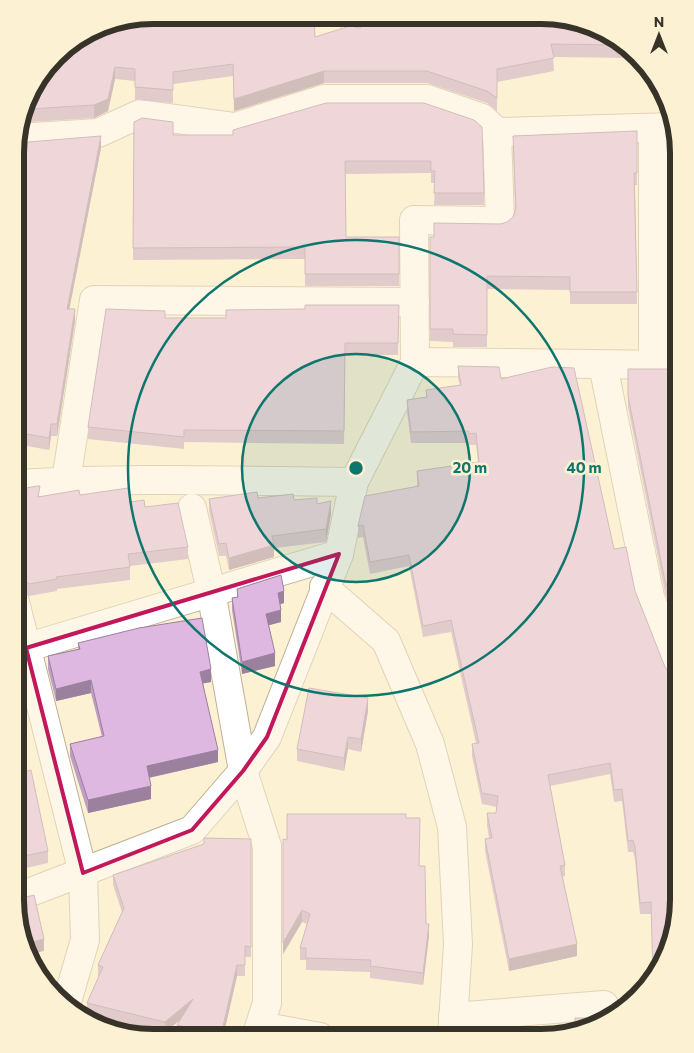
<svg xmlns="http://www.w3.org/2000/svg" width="694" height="1053" font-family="Commissioner,sans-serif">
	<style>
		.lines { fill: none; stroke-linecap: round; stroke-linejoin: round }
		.minor-casing { stroke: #bdb196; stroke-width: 30 }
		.minor { stroke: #fff; stroke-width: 28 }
		.wall { fill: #bf9ec2 }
		.shaded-wall { fill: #9b819e }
		.building { fill: #deb8e1; stroke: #9b819e }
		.marked { fill: none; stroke: #c2185b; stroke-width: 4; stroke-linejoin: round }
		.ring { fill: none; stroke: #0f766e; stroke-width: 2.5 }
		.rim { fill: none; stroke: #383328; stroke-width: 6 }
		.centre { fill: #0f766e; stroke: #fdf1d4; stroke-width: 2.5 }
		.ring-label { font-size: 15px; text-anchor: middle; font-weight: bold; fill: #0f766e; stroke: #fdf1d4; stroke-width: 5; stroke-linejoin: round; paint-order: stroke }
	</style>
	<rect width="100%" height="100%" fill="#fdf1d4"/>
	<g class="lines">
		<defs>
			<g id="minor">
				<polyline points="353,16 356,25"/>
				<polyline points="653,128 653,365"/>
				<polyline points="16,138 98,133 140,114 235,127 324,99 427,99 482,118 497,132 674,127"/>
				<polyline points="415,362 679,365"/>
				<polyline points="603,365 650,597 679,673"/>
				<polyline points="66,481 94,300 415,302"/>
				<path d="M16,484C128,477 241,481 354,482"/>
				<polyline points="192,508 211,591 243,771 267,846 267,1003 256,1037"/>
				<polyline points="324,587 386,641 430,744 452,827 458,944 452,1038"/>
				<polyline points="15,602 83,873 85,940 66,1005"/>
				<polyline points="15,651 339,554"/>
				<polyline points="15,898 192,830 243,771 267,737 339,554 354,482 415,362 414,220 500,221 497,132"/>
				<polyline points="453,1017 604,1005"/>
				<polyline points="260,1026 320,1037"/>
			</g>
		</defs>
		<use href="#minor" class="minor-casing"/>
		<use href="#minor" class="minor"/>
	</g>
	<g class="wall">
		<polygon points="377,16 559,16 625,43 636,58 553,57 554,71 497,82 497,111 487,103 427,83 324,83 234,111 233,76 173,84 173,103 135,100 135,81 115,79 108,111 94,118 29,122 24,113 33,84 62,49 315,37 360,28 378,18"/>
		<polygon points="424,103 484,193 484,205 434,205 435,183 431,183 431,173 345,174 346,237 399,237 399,286 305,286 305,259 133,260 134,122 173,135 233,135"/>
		<polygon points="637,131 637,185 635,185 637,304 570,304 570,290 487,289 487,347 453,347 453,342 430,341 430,237 434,237 500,224 507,222 513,217 515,209 513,136"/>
		<polygon points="669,133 679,153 679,186 669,186"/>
		<polygon points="16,143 101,148 69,309 75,321 57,436 51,436 49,450 16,444"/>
		<polygon points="679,256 679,351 671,349 669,267"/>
		<polygon points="165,318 399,318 398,355 345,355 344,444 184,442 184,449 88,439 88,427"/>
		<polygon points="458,366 501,379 614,549 635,591 665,667 670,674 676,676 679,676 679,730 676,731 651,914 640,914 635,859 633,852 628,852 622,801 614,802 610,774 550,786 565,865 565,876 562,877 577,956 509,971 485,851 485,839 489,838 487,825 487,813 496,813 497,807 482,804 472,756 472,744 476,743 451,632 423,637 409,566 370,574 363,537 358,538 358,526 417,486 417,471 478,462 476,445 469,445 469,443 411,443 407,412 407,400 426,397 426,390 460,385 458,378"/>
		<polygon points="628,369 679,369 679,629 665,593 628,407"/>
		<polygon points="16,490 40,497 80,495 130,502 145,507 188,547 188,559 130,566 130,580 57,589 57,591 29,596 20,587 16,587"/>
		<polygon points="258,498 294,500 317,504 331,514 326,542 274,548 274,557 229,570 226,556 219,556 209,511 209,499"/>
		<polygon points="237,589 284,603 280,604 281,622 269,625 275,666 242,674 232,610 232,598 237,597"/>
		<polygon points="78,643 211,682 203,683 218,762 149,778 151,799 88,813 70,756 70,744 102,737 91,693 56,701 48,669 48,656 78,649"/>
		<polygon points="368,711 361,752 348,749 344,771 297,761 297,749"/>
		<polygon points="15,774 48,851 48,863 26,868 26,877 15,881"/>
		<polygon points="406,818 419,866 426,924 429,936 423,985 370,978 370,972 306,970 306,960 300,960 300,948 307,924 302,922 283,954 287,840"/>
		<polygon points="251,839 251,957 245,957 245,976 237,976 223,1037 184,1037 177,1035 177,1025 180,1020 165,1032 87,1014 87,1003 99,976 98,976 98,965 122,912 113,885 113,875"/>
	</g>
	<g class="shaded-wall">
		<polygon points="115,67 115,79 108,111 94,118 94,105"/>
		<polygon points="324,71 324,83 234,111 234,99"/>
		<polygon points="101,136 101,148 67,321 67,309"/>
		<polygon points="75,309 75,321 57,436 57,424"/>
		<polygon points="51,424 51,436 49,450 49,438"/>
		<polygon points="331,501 331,514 326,542 326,529"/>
		<polygon points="274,545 274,557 229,570 229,558"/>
		<polygon points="284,591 284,603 278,605 278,593"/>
		<polygon points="281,610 281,622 266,626 266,614"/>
		<polygon points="275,653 275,666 242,674 242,662"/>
		<polygon points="211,669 211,682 200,684 200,672"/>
		<polygon points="91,680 91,693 56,701 56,689"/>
		<polygon points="368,698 368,711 361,752 361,739"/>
		<polygon points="348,737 348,749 344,771 344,758"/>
		<polygon points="218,750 218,762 147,778 147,766"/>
		<polygon points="151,786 151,799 88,813 88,800"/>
		<polygon points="26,864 26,877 15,881 15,869"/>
		<polygon points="302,910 302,922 283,954 283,943"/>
		<polygon points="429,924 429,936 423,985 423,973"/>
		<polygon points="44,939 44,951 27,955 26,953 24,944"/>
		<polygon points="577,944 577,956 509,971 509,959"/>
		<polygon points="237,965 237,976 223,1037 221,1037"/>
		<polygon points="193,999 193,1010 165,1032 165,1022"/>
	</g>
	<g class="building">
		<polygon points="229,15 314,15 315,37 350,26 360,28 369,21 381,17 381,16 559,16 625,43 626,45 551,44 554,58 497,69 497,98 487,91 427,71 324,71 234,99 233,64 173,72 173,90 135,87 135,69 115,67 108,99 94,105 29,109 26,105 33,84 62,49 89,33"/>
		<polygon points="326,103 424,103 474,120 482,127 484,193 434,193 435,171 431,171 431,161 345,161 346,237 399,237 399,274 305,274 305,247 133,248 134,122 142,118 173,122 173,135 233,135 233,130"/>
		<polygon points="637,131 637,173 634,173 637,292 570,292 570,277 487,276 487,335 453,334 453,329 430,329 430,237 434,237 434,223 500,224 507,222 513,217 516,208 513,136"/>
		<polygon points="669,133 675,133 679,153 679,174 669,174"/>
		<polygon points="101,136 67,309 75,309 57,424 51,424 49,438 16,432 16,143"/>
		<polygon points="669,255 679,256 679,339 671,337"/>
		<polygon points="305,305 399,305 398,343 345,343 344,431 184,430 184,437 88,427 106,309 165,311 165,318 226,318 226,310 305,309"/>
		<polygon points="458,366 499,367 501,379 552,367 574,368 614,549 626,547 635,591 665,667 670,674 676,676 679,676 679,719 675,719 679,746 679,909 656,977 653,979 651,902 640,903 635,847 633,840 628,841 622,789 614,790 610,763 548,775 565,865 560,866 577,944 509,959 485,839 492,838 487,813 496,813 498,796 482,793 472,744 479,743 451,620 423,626 409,555 370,562 363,525 358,526 365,496 419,486 417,471 479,462 476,433 469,434 469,431 411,432 407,400 427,397 426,390 461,385"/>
		<polygon points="628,369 679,369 679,617 665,581 628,396"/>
		<polygon points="37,486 40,486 38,497 79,490 80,495 128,488 130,502 144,500 145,507 178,503 188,547 128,554 130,567 56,577 57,579 29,584 20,575 16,575 16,490"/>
		<polygon points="257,492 258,498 293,494 294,500 317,498 317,504 331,501 326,529 272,536 274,545 229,558 226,543 219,544 209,499"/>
		<polygon points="281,575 284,591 278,593 281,610 266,614 275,653 242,662 232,598 238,597 237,589"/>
		<polygon points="202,618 211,669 200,672 218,750 147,766 151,786 88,800 70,744 104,736 91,680 56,689 48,656 80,649 78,643 139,628"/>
		<polygon points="309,688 368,698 361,739 348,737 344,758 297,749"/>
		<polygon points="31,770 48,851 24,856 26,864 15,869 15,774"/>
		<polygon points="287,814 406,814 406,818 420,818 419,866 425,866 426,924 429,924 423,973 370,966 371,960 306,958 306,948 300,948 310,914 302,910 283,943 283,839 287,840"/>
		<polygon points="204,838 251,839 251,947 245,946 245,965 237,965 221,1035 177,1025 193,999 165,1022 87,1003 103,967 98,965 124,908 113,875 204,844"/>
		<polygon points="34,895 44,939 24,944 15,900"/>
		<polygon points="575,1018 606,1018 594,1027 575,1031"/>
		<polygon points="488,1029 561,1034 561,1032 573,1032 541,1038 482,1038 482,1034 488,1035"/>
	</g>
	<path d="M0 0H694V1053H0ZM339,554L267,737L243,771L192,830L83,873L26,648Z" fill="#fdf1d4" fill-opacity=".55" fill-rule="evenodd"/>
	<path class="marked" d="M339,554L267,737L243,771L192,830L83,873L26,648Z"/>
	<circle cx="356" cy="468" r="114" fill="#0f766e" fill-opacity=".12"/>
	<g class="ring">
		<circle cx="356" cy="468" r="114"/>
		<circle cx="356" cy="468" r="228"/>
	</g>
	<path d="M0 0H694V1053H0ZM153 24H541A129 129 0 0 1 670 153V900A129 129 0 0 1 541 1029H153A129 129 0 0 1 24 900V153A129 129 0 0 1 153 24Z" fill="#fdf1d4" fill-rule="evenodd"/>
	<path class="rim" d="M153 24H541A129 129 0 0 1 670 153V900A129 129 0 0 1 541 1029H153A129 129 0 0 1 24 900V153A129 129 0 0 1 153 24Z"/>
	<circle cx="356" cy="468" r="8" class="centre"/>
	<g class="ring-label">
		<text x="470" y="473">20 m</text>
		<text x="584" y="473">40 m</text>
	</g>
	<g transform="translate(659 35)" stroke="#fdf1d4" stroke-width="4" paint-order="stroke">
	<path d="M0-4L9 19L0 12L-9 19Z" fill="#383328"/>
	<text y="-8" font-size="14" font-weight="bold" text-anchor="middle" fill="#383328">N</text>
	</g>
</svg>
